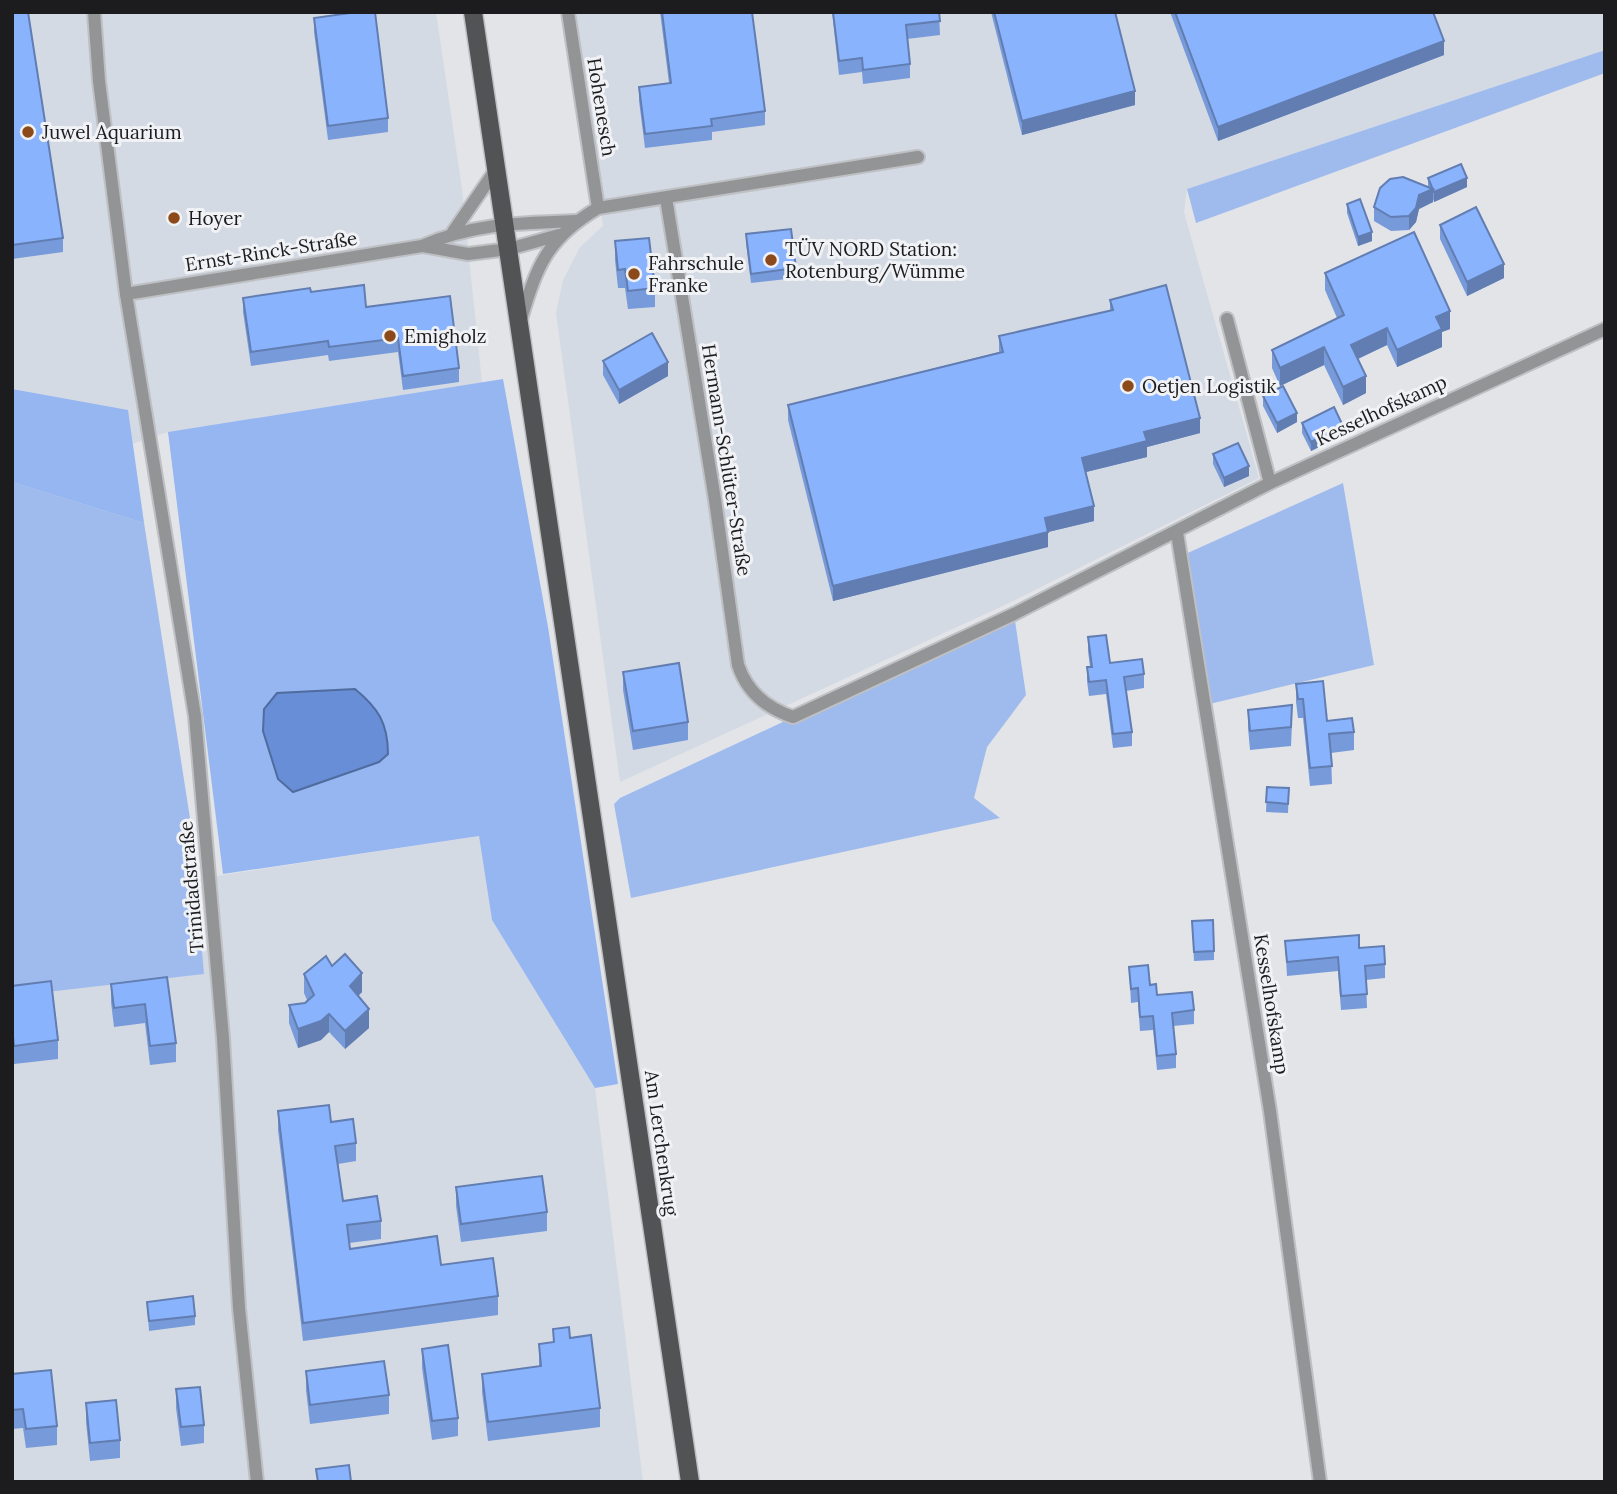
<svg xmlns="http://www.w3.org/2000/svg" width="1617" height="1494" font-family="Lora,serif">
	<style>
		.built { fill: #d4dae4 }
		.green { fill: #9fbbed }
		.forest { fill: #95b6f1 }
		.water { fill: #678ed6; stroke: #506c9f; stroke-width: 2 }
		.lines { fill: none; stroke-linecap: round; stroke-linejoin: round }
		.minor-casing { stroke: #bec0c4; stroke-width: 16 }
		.primary-casing { stroke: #bec0c4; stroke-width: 21 }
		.minor { stroke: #939495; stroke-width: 12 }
		.primary { stroke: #525355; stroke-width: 18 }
		.wall { fill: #779ada }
		.shaded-wall { fill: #617db1 }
		.building { fill: #8ab3fd; stroke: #617db1; stroke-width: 2 }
		.poi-dot { fill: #8c4a1a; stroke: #f0f2f5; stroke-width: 2.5 }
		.labels { text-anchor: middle; stroke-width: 6; stroke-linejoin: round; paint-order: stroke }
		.street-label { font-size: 19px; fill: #1c1c1e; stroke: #f0f2f5 }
		.poi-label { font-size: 19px; fill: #1c1c1e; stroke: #f0f2f5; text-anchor: start }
	</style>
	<rect width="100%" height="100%" fill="#e2e4e8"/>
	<g class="built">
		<polygon points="12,12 436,12 462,189 482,383 168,432 132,444 191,825 196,879 479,836 492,920 595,1088 643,1482 12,1482"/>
		<polygon points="576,12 1605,12 1605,50 1187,189 1184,212 1259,478 1007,604 620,782 556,313 563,280 580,247 603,226"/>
	</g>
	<g class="green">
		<polygon points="1605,50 1605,73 1196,223 1187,189"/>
		<polygon points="12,482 144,523 191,825 204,974 12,996"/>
		<polygon points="1343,483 1374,665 1205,705 1181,556"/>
		<polygon points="1014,614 1026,695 987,747 974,798 1000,818 631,898 614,804 620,798"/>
	</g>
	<g class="forest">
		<polygon points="503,379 548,627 618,1084 595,1088 492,920 479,836 223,874 168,432"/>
		<polygon points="12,389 128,410 144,523 12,482"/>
	</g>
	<path class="water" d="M355,689C378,708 388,723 388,754L379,762L293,792L278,779L263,731L264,709L277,693Z"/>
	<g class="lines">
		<defs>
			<g id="minor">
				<polyline points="94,12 99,81 126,294 195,716 223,1038 239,1308 257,1482"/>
				<polyline points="568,12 598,208"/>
				<path d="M666,198L715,500L738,665C747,692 766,708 793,717L1014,614L1270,483L1605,329"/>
				<polyline points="453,232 497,168"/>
				<polyline points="423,246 468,254 509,249 559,235"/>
				<path d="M126,294L422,246C473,223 521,223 576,221"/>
				<path d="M521,319C537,266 547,238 598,208L918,157"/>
				<polyline points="1227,319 1270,483"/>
				<polyline points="1177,533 1270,1111 1320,1482"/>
			</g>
			<polyline id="primary" points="473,12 690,1482"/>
		</defs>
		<use href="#minor" class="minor-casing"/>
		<use href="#primary" class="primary-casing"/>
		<use href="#minor" class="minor"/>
		<use href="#primary" class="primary"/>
	</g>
	<g class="wall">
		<polygon points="12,12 63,238 63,252 12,259"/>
		<polygon points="660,12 752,12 765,111 765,125 712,132 712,140 645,148 639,101 639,87 669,83"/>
		<polygon points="832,12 939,12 940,35 907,39 910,64 910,78 863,84 862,72 839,75"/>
		<polygon points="991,12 1115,12 1135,105 1022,135"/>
		<polygon points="1170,12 1433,12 1444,55 1218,141"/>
		<polygon points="314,18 388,118 388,132 328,140 314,32"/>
		<polygon points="1428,178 1467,187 1434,202 1433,199 1433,202 1419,209 1416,222 1409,230 1391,231 1374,221 1374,207 1428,187"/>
		<polygon points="1347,204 1372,241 1358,246 1347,213"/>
		<polygon points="1440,225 1504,278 1467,296 1440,239"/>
		<polygon points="746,234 796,268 796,278 751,283 746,243"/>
		<polygon points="615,241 655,288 655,307 628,309 625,288 618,288 615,260"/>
		<polygon points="1325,273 1450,329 1442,332 1442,347 1397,367 1387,345 1358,359 1366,393 1343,405 1324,365 1280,386 1272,368 1272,350 1337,318 1325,290"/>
		<polygon points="311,292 366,307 459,368 459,382 403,390 398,352 329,361 328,355 251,366 243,312 243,298"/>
		<polygon points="1110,300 1200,433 1147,447 1147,457 1086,472 1094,521 1048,532 1048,547 833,601 788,420 788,405 999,352 999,336 1110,311"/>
		<polygon points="603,361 668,376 619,404 603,375"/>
		<polygon points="1263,396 1297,422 1277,433 1263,406"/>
		<polygon points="1302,423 1343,435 1311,451 1302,433"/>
		<polygon points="1213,454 1249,476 1224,487 1213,464"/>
		<polygon points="1088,637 1110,663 1144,674 1144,688 1126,691 1132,732 1132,746 1113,748 1106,694 1089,696 1087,681 1087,667 1090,667 1088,651"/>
		<polygon points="623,672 688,722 688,740 633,750 623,690"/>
		<polygon points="1296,684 1327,721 1354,732 1354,750 1331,753 1332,784 1310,786 1303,718 1298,718 1296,702"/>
		<polygon points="1248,710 1292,724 1291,746 1250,750 1248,728"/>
		<polygon points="1267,787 1289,788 1288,813 1266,812"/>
		<polygon points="1192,921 1214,951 1214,960 1194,961"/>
		<polygon points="1285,941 1359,948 1385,964 1385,978 1366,980 1367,1008 1341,1010 1338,971 1287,976"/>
		<polygon points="332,966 362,992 358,996 369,1028 345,1049 329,1032 321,1040 298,1048 289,1023 289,1005 305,1003 307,1000 304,993 304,974"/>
		<polygon points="1129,967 1150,985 1157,995 1194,1010 1194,1024 1173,1026 1176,1054 1176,1068 1157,1070 1153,1030 1140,1031 1138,1002 1131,1003"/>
		<polygon points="167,977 176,1043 176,1062 150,1065 145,1023 114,1027 111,1002 111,984"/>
		<polygon points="12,986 58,1040 58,1059 14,1064 12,1046"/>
		<polygon points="278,1111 331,1122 356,1143 356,1161 338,1164 343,1201 381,1221 381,1239 349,1243 350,1249 441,1265 498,1296 498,1315 303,1341 278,1130"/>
		<polygon points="456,1187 547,1212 547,1231 461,1242 456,1206"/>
		<polygon points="147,1302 195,1316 195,1325 149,1331"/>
		<polygon points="553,1329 570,1338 600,1408 600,1427 488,1441 482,1392 482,1374 539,1366 539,1344 553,1342"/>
		<polygon points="422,1349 458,1418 458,1436 432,1440 422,1368"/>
		<polygon points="306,1371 389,1395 389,1414 310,1424 306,1390"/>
		<polygon points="12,1374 57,1426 57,1445 26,1448 23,1428 12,1429"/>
		<polygon points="176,1389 204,1425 204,1443 181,1446 176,1408"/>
		<polygon points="86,1403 120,1440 120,1458 90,1461 86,1422"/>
	</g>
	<g class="shaded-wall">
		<polygon points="1444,41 1444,55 1218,141 1218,127"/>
		<polygon points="1135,91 1135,105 1022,135 1022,121"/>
		<polygon points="1467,178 1467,187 1434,202 1434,192"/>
		<polygon points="1433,189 1433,202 1419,209 1416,222 1409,230 1409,216 1419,195"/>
		<polygon points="1372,232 1372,241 1358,246 1358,237"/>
		<polygon points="1504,264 1504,278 1467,296 1467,282"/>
		<polygon points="1450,311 1450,329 1442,332 1442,347 1397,367 1397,350 1436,317"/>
		<polygon points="1387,328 1387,345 1351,362 1351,345"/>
		<polygon points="1324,347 1324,365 1280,386 1280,368"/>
		<polygon points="668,362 668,376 619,404 619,390"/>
		<polygon points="1366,376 1366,393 1343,405 1343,387"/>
		<polygon points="1297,413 1297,422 1277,433 1277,423"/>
		<polygon points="1200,418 1200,433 1147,447 1147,457 1082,473 1082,458 1144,432"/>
		<polygon points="1343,426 1343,435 1311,451 1311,442"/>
		<polygon points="1249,466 1249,476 1224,487 1224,478"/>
		<polygon points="1094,506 1094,521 1048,532 1048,547 833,601 833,586 1045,518"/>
		<polygon points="362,973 362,992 350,1004 350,986"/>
		<polygon points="369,1009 369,1028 345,1049 345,1031"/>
		<polygon points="329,1014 329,1032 321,1040 298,1048 298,1029"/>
	</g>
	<g class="building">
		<polygon points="12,12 28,12 63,238 12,245"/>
		<polygon points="357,12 375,12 388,118 328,126 314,18"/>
		<polygon points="662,12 752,12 765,111 711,119 712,126 645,134 639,87 671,83"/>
		<polygon points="833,12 939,12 940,21 906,25 910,64 863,70 862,58 839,61"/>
		<polygon points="994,12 1115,12 1135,91 1022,121"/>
		<polygon points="1175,12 1433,12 1444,41 1218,127"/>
		<polygon points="1461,164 1467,178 1434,192 1428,178"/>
		<polygon points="1403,177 1433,189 1419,195 1416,208 1409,216 1391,217 1374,207 1380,188 1390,179"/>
		<polygon points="1360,199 1372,232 1358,237 1347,204"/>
		<polygon points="1476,207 1504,264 1467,282 1440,225"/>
		<polygon points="791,229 796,268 751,274 746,234"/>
		<polygon points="1414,232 1450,311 1436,317 1442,329 1397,350 1387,328 1351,345 1366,376 1343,387 1324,347 1280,368 1272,350 1344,315 1325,273"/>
		<polygon points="649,238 655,288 628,291 625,269 618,270 615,241"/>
		<polygon points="364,285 366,307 450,296 459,368 403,376 398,338 329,347 328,341 251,352 243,298 310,288 311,292"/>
		<polygon points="1166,285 1200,418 1144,432 1147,441 1082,458 1094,506 1045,518 1048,532 833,586 788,405 1003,352 999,336 1113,310 1110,300"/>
		<polygon points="652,333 668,362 619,390 603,361"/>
		<polygon points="1283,386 1297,413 1277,423 1263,396"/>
		<polygon points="1334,407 1343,426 1311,442 1302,423"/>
		<polygon points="1238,443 1249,466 1224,478 1213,454"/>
		<polygon points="1106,635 1110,663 1142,659 1144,674 1124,677 1132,732 1113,734 1106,680 1089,682 1087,667 1092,667 1088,637"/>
		<polygon points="679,663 688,722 633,731 623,672"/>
		<polygon points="1323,681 1327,721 1352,718 1354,732 1329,734 1332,766 1310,768 1303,699 1298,699 1296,684"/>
		<polygon points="1292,705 1291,727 1250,731 1248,710"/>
		<polygon points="1267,787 1289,788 1288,804 1266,802"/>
		<polygon points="1213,920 1214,951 1194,952 1192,921"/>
		<polygon points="1359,935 1359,948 1384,946 1385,964 1365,966 1367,994 1341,996 1338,957 1287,962 1285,941"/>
		<polygon points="345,954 362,973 350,986 369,1009 345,1031 329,1014 321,1021 298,1029 289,1005 305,1003 314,995 304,974 326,956 332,966"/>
		<polygon points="1148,965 1150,985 1156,984 1157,995 1192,992 1194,1010 1172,1013 1176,1054 1157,1056 1153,1016 1140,1017 1138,988 1131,989 1129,967"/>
		<polygon points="167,977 176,1043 150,1046 145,1004 114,1008 111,984"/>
		<polygon points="51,981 58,1040 14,1046 12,1027 12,986"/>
		<polygon points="329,1105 331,1122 353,1119 356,1143 335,1146 343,1201 377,1196 381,1221 347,1225 350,1249 437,1236 441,1265 493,1258 498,1296 303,1323 278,1111"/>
		<polygon points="542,1176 547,1212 461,1224 456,1187"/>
		<polygon points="193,1296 195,1316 149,1321 147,1302"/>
		<polygon points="569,1327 570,1338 591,1335 600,1408 488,1422 482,1374 541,1366 539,1344 554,1342 553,1329"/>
		<polygon points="448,1345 458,1418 432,1421 422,1349"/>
		<polygon points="384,1361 389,1395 310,1405 306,1371"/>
		<polygon points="51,1370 57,1426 26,1429 23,1409 12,1410 12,1374"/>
		<polygon points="200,1387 204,1425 181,1427 176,1389"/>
		<polygon points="116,1400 120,1440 90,1443 86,1403"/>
		<polygon points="349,1465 351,1482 318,1482 316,1469"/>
	</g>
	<g class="poi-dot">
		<circle cx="28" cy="132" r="7"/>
		<circle cx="174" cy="218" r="7"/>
		<circle cx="771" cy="260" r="7"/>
		<circle cx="634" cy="274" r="7"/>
		<circle cx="390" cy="336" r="7"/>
		<circle cx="1128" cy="386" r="7"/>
	</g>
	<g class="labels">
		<g class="street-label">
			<text transform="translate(602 107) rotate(81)" y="7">Hohenesch</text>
			<text transform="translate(271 251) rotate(-9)" y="7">Ernst-Rinck-Straße</text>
			<text transform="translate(1381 410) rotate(-25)" y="7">Kesselhofskamp</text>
			<text transform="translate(727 460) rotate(81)" y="7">Hermann-Schlüter-Straße</text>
			<text transform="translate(191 887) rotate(-95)" y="7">Trinidadstraße</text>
			<text transform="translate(1272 1004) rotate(81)" y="7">Kesselhofskamp</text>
			<text transform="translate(662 1143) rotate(82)" y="7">Am Lerchenkrug</text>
		</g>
		<g class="poi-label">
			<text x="42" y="139">Juwel Aquarium</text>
			<text x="188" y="225">Hoyer</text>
			<text x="785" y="256">TÜV NORD Station:<tspan x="785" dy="22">Rotenburg/Wümme</tspan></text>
			<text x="648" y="270">Fahrschule<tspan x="648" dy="22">Franke</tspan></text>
			<text x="404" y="343">Emigholz</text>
			<text x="1142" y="393">Oetjen Logistik</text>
		</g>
	</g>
	<rect width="1617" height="1494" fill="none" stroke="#1c1c1e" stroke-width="28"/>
</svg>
